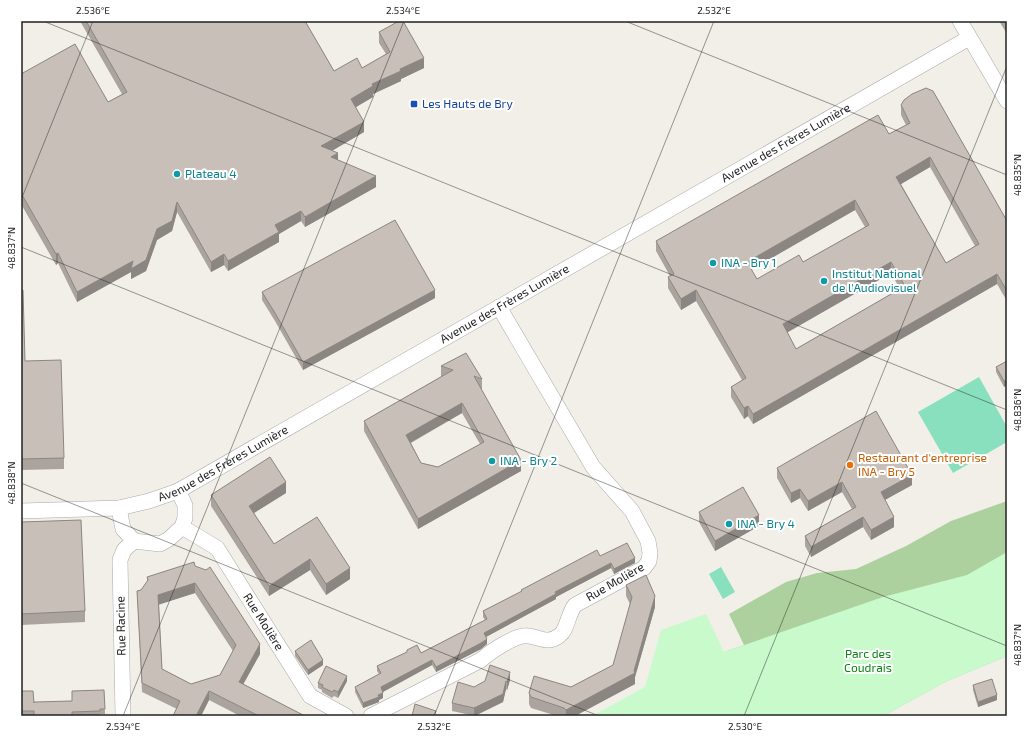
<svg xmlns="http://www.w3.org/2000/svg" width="1028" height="737" font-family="'Exo 2',sans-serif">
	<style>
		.forest { fill: #add19e }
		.park { fill: #c8facc }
		.pitch { fill: #88e0be }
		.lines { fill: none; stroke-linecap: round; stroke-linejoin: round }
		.street-casing { stroke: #a9a9a9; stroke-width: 16 }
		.street { stroke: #fff; stroke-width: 15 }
		.wall { fill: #aba49e; fill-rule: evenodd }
		.shaded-wall { fill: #8b8681 }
		.building { fill: #c7bfb8; stroke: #8b8681; fill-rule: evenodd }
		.ticks { fill: none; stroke: #222; stroke-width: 1; stroke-opacity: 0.45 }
		.transit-dot { fill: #1a4fb4; stroke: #fff; stroke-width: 1.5 }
		.culture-dot { fill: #0f9aa8; stroke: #fff; stroke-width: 1.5 }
		.food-dot { fill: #e8710a; stroke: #fff; stroke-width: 1.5 }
		.labels { text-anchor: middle; stroke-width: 4; stroke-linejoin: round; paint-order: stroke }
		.transit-label { font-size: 12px; fill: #164399; stroke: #fff; text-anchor: start }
		.street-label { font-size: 12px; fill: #222; stroke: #fff }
		.culture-label { font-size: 12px; fill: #0d838f; stroke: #fff; text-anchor: start }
		.food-label { font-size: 12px; fill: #c56008; stroke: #fff; text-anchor: start }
		.park-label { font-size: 12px; fill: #0c8416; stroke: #fff }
		.neatline { fill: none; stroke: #222; stroke-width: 1.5 }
		.ticks-label { font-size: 10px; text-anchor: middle; fill: #222 }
	</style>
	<rect width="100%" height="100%" fill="#f2efe9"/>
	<polygon class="forest" points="1007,501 1007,656 945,682 883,716 592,716 724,652 744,645 729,614 786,582 817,573 856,569 906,546 951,521"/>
	<polygon class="park" points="1007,552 1007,656 945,682 883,716 592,716 645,687 661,630 706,614 724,652 883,597 967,575"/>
	<g class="pitch">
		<polygon points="979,377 1007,427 1007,442 953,473 918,412"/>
		<polygon points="721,567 735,592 723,599 709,574"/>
	</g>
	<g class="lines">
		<defs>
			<g id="street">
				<polyline points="960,21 1007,101"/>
				<polyline points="119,508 123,529 134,541 160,544 169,539 182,527 185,518 185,505 178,491"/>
				<path id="s1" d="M21,511L119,508L149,501L178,491L969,38"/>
				<path id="s2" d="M182,527L217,548L310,696L346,716"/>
				<polyline points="123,716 120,560 124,550 134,541"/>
				<path d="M371,716L481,660C490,652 516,634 528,636C540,637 548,645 560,635C567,630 568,614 575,605L644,568L649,561L650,553L648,541L632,511L593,467L499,307"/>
			</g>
		</defs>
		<use href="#street" class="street-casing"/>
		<use href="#street" class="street"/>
	</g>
	<g class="wall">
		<polygon points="80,21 305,21 334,71 362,68 386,54 379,43 379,32 424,68 401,79 401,81 373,94 373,97 356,107 364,132 332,151 338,160 376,187 305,227 301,221 279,234 279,242 228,271 224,265 211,272 177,212 172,231 157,240 146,271 131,279 131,272 77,302 58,263 56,265 21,204 21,74 108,102 122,94"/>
		<polygon points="999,21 1007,21 1007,34"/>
		<path d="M901,105L1007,221V301L997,284L753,424L748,416L744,419L731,397V387L742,380L696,301L681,310L668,288V277L670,276L656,251V241L889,134L906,125L901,115ZM930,167L975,246L946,263L901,184ZM855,210L865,227L803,262L757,279L751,270ZM891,273L900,289L796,349L787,332Z"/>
		<polygon points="21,290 25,361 64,458 64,469 21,470"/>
		<polygon points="262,292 435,298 303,370 275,321 262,300"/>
		<polygon points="1007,361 1004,387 996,372 996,367"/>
		<path d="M441,366L482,379V390L481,389L521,471L418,529L364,431V421L442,376H441ZM462,413L480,444L438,467L421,463L411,443Z"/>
		<polygon points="777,468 912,485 885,500 894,527 871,540 863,527 811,557 805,546 805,536 852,509 842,492 808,511 800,498 791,503 777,478"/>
		<polygon points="286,493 254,513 274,544 317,517 350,579 326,595 310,570 269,596 211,506 211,495"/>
		<polygon points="699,512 759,526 715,551 699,522"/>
		<polygon points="21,522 85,611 85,622 21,625"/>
		<polygon points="600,556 635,563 614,574 611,568 556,597 556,599 486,637 487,644 481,649 436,672 432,665 383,692 383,698 379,700 379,702 363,708 355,692 355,687 379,674 377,671 377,666 407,652 407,650 421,653 485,620 483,617 483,611 521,592 521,590"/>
		<path d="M195,566L260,654L243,684L305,716H240L209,700L201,716H173L177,709L142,692L137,591L141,590L147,582V577ZM195,593L233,651L220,675L191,684L162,669L159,604Z"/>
		<polygon points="626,585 655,607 635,677 635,684 575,716 557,716 531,708 529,704 529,693 571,687 613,665 630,604 626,596"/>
		<polygon points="295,651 323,665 308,675 295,656"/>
		<polygon points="510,680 507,690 506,689 503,702 475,716 452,711 452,703 474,687"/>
		<polygon points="347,681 338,698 334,696 332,698 322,692 322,690 318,688 318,683"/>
		<polygon points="973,685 997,700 978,707 973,690"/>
		<polygon points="104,690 105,714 100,714 100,716 21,716 21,691 34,703 72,701"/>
	</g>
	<g class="shaded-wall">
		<polygon points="424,58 424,68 401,79 401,81 373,94 373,97 351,110 351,99 372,84 400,69"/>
		<polygon points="364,122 364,132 321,157 321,146"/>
		<polygon points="338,153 338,163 331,157"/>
		<polygon points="930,157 930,167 896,187 896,177"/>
		<polygon points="376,176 376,187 305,227 305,217"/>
		<polygon points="855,200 855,210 747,272 747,262"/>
		<polygon points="177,202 177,212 172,231 157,240 146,271 131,279 131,272 77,302 77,292 133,261 157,229"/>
		<polygon points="301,211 301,221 279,234 279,242 228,271 228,261 275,225"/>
		<polygon points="58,253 58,263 56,265 56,254"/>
		<polygon points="224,254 224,265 211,272 211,262"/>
		<polygon points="891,262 891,273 783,335 783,324"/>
		<polygon points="997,274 997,284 753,424 753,414"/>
		<polygon points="435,290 435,298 303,370 303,362"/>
		<polygon points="696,290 696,301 681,310 681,299"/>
		<polygon points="1007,380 1007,385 1004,387 1004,381"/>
		<polygon points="462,403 462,413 406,445 406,435"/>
		<polygon points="748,406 748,416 744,419 744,408"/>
		<polygon points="521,460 521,471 418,529 418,519"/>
		<polygon points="912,475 912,485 881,502 881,492"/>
		<polygon points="286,482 286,493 249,516 249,506"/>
		<polygon points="842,482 842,492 808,511 808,501"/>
		<polygon points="800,489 800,498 791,503 791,493"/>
		<polygon points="759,515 759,526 715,551 715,541"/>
		<polygon points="863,517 863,527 811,557 811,547"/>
		<polygon points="894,517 894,527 871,540 871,530"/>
		<polygon points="635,558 635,563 614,574 614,569"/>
		<polygon points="310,559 310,570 269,596 269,586"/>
		<polygon points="611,563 611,568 556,597 556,599 484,638 484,633 555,592"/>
		<polygon points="350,568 350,579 326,595 326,584"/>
		<polygon points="195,583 195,593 158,605 158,595"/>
		<polygon points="655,596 655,607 635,677 635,684 575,716 566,716 566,710 634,671"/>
		<polygon points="487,639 487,644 481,649 436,672 436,667"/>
		<polygon points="260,644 260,654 239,692 239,682"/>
		<polygon points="323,660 323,665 308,675 308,670"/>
		<polygon points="432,660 432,665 381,693 381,687"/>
		<polygon points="510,672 510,680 507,690 507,682"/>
		<polygon points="347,676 347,681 338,698 338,692"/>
		<polygon points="506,681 506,689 503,702 474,716 474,708"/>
		<polygon points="209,691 209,700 201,716 196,716"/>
		<polygon points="383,693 383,698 379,700 379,702 363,708 363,703"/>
		<polygon points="997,695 997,700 978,707 978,702"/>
	</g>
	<g class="building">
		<polygon points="86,21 305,21 334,71 357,58 362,68 390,52 379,32 399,21 403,21 424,58 400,69 401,71 372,84 373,86 351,99 364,122 321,146 338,153 331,157 376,176 305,217 301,211 275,225 279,232 228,261 224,254 211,262 177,202 172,221 157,229 146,260 131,269 133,261 77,292 58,253 56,254 21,193 21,74 75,44 108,102 127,92"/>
		<path d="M926,88L933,91L1007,221V291L997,274L753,414L748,406L744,408L731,387L746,378L696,290L681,299L668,277L674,274L656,241L878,115L889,134L910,123L901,105L904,100L912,94ZM930,157L979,244L946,263L896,177ZM855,200L869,225L803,262L799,255L757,279L747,262ZM891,262L905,286L796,349L783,324Z"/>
		<polygon points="395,220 435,290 303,362 275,313 262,292"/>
		<polygon points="21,290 23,290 25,361 61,360 64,458 21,459"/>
		<path d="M466,353L482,379L474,376L521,460L418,519L364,421L453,370L441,366ZM462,403L484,442L438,467L421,463L406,435Z"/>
		<polygon points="1007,361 1007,380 1004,381 996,367"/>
		<polygon points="876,411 912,475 881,492 894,517 871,530 863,517 811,547 805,536 856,507 842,482 808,501 800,489 791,493 777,468"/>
		<polygon points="270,457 286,482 249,506 274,544 317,517 350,568 326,584 310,559 269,586 211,495"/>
		<polygon points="743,487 759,515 715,541 699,512"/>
		<polygon points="81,520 85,611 21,614 21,522"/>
		<polygon points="627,543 635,558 614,569 611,563 555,592 556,594 484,633 487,639 481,643 436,667 432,660 381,687 383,693 378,695 379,697 363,703 355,687 381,673 377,666 407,652 407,650 417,645 421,653 487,619 483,611 522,591 521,590 597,550 600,556"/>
		<path d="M194,562L195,566L206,570L210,567L260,644L239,682L305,716H259L209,691L196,716H173L180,701L142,683L137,591L141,590L148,580L147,577ZM195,583L236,645L220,675L191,684L162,669L158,595Z"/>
		<polygon points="646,575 655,596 634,671 635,673 566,710 564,708 531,697 529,693 534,676 571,687 613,665 632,597 626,585"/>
		<polygon points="311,640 323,660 308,670 295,651"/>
		<polygon points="490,665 510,672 507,682 506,681 503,694 474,708 452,703 458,682 474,687 485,681"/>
		<polygon points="326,666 347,676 338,692 334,690 332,692 322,687 323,685 318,683"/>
		<polygon points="992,679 997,695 978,702 973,685"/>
		<polygon points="104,690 105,709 100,709 100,711 72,712 72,716 34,716 34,711 21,711 21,691 33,691 34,703 34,702 72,701 72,691"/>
		<polygon points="415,704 436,711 434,716 412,716"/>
	</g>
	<path class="ticks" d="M43,21L1007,410M625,21L1007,175M21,200L93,21M21,247L1007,646M21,483L599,716M123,716L404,21M434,716L714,21M744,716L1007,66"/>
	<rect class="transit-dot" x="410" y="100" width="8" height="8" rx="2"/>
	<g class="culture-dot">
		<circle cx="177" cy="174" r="4"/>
		<circle cx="713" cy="263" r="4"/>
		<circle cx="824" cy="281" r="4"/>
		<circle cx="492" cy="461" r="4"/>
		<circle cx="729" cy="524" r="4"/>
	</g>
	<circle class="food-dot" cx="850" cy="465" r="4"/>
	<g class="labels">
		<g class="transit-label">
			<text x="422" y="108">Les Hauts de Bry</text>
		</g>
		<g class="street-label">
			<text dy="4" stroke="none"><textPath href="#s1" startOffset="860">Avenue des Frères Lumière</textPath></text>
			<text dy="4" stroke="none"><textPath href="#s1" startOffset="536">Avenue des Frères Lumière</textPath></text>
			<text dy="4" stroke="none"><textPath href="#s1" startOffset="212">Avenue des Frères Lumière</textPath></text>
			<text transform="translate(615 582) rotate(-30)" y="4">Rue Molière</text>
			<text dy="4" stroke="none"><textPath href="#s2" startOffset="128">Rue Molière</textPath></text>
			<text transform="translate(121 626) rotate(-91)" y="4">Rue Racine</text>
		</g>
		<g class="culture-label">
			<text x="185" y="178">Plateau 4</text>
			<text x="721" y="267">INA - Bry 1</text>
			<text x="832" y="278">Institut National<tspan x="832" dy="14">de l'Audiovisuel</tspan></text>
			<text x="500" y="465">INA - Bry 2</text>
			<text x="737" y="528">INA - Bry 4</text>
		</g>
		<g class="food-label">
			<text x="858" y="462">Restaurant d'entreprise<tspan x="858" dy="14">INA - Bry 5</tspan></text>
		</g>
		<g class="park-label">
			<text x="868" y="658">Parc des<tspan x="868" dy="14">Coudrais</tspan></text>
		</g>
	</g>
	<rect width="1028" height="737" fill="none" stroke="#ffffff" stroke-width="44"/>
	<rect x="22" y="22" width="984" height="693" class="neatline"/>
	<g class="ticks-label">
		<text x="93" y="14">2.536°E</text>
		<text x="403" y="14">2.534°E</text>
		<text x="714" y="14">2.532°E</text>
		<text transform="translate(1017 175) rotate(-90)" y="4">48.835°N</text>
		<text transform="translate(11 248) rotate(-90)" y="4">48.837°N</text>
		<text transform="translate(1017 410) rotate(-90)" y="4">48.836°N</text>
		<text transform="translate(11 483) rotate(-90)" y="4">48.838°N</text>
		<text transform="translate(1017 645) rotate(-90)" y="4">48.837°N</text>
		<text x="123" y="730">2.534°E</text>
		<text x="434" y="730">2.532°E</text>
		<text x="745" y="730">2.530°E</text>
	</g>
</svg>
